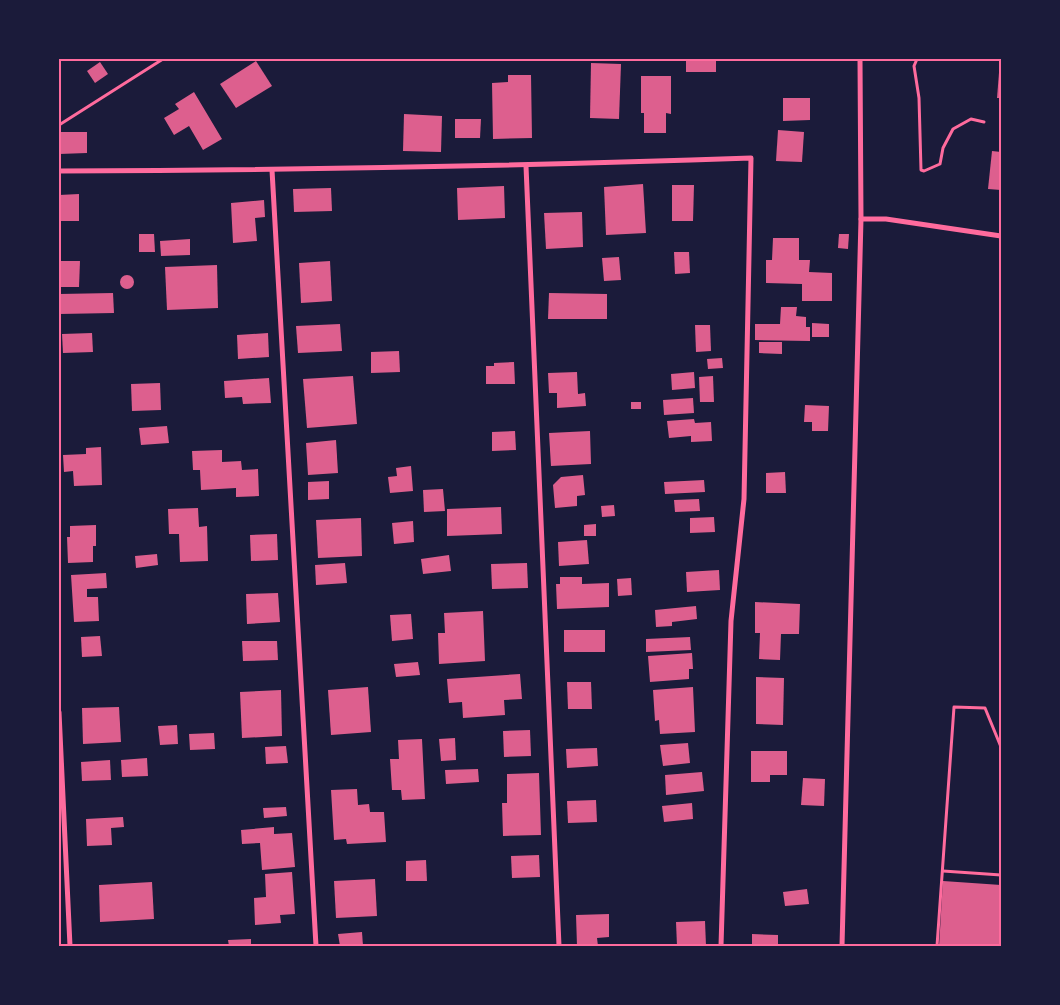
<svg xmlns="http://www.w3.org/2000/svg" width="1060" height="1005" font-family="Montserrat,sans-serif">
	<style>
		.building { fill: #dd5f8e }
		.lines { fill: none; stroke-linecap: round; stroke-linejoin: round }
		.path { stroke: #ff6b9d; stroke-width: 3 }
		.minor { stroke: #ff6b9d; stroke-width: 5 }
		.neatline { fill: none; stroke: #ff6b9d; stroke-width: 2 }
	</style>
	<rect width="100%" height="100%" fill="#1b1b3a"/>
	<g class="building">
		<rect x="686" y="59" width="30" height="13"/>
		<polygon points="1000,60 1001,60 1001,98 997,98"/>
		<polygon points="256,61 272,86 236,108 220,84"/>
		<polygon points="100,62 108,74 95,83 87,71"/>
		<polygon points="591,63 621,64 619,119 590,118"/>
		<polygon points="508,75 531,75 532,138 493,139 492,83 508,82"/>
		<polygon points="641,76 671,76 671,114 666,113 666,133 644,133 644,113 641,113"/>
		<polygon points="194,92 222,139 203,150 189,126 174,135 164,118 179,109 175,104"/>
		<polygon points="783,98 810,98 810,120 783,121"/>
		<polygon points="404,114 442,116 441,152 403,151"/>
		<polygon points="455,119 481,119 480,138 455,138"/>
		<polygon points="778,130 804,132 802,162 776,161"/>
		<polygon points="59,132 87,132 87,153 59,154"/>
		<polygon points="992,151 1001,152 1001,190 988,189"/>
		<polygon points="643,184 646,233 606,235 604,187"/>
		<polygon points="672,185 694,185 693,221 672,221"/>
		<polygon points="504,186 505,218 458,220 457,188"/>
		<polygon points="331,188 332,211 294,212 293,189"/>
		<polygon points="79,194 79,221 59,221 59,195"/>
		<polygon points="264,200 265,217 255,218 257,241 233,243 231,203"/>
		<polygon points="582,212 583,247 546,249 544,213"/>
		<polygon points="139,234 154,234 155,252 139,252"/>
		<polygon points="839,234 849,234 848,249 838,248"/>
		<polygon points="773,238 799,238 799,260 810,260 809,272 832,273 832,301 802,301 802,284 766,283 766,260 772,260"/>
		<polygon points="190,239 190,255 161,256 160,241"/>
		<polygon points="674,252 689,252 690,273 675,274"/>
		<polygon points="619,257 621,280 604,281 602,258"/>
		<polygon points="60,261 80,261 79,287 60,287"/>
		<polygon points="330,261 332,301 301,303 299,263"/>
		<polygon points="217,265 218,308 167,310 165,267"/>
		<circle cx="127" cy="282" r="7"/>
		<polygon points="113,293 114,313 59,314 59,294"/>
		<polygon points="549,293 607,294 607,319 548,319"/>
		<polygon points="781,307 797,307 796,316 806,317 806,327 810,327 810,341 755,340 755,324 780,324"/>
		<polygon points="812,323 829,324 829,337 812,337"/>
		<polygon points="340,324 342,351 298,353 296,326"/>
		<polygon points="695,325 710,325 711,351 696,352"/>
		<polygon points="92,333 93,352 63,353 62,334"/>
		<polygon points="268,333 269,357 238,359 237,335"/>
		<polygon points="759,342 782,342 782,354 759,353"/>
		<polygon points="399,351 400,372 371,373 371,352"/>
		<polygon points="722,358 723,368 708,369 707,359"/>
		<polygon points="514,362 515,384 486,384 486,366 494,366 494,363"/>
		<polygon points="577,372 578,394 585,393 586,406 557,408 557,393 549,393 548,373"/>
		<polygon points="694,372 695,388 672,390 671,374"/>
		<polygon points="353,376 357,424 307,428 303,379"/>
		<polygon points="713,376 714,402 700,402 699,377"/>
		<polygon points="269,378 271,403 243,404 242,397 225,398 224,381"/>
		<polygon points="160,383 161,410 132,411 131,384"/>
		<polygon points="693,398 694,413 664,415 663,400"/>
		<rect x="631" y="402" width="10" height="7"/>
		<polygon points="805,405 829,406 828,431 812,431 812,422 804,422"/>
		<polygon points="694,419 695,423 711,422 712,441 691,442 691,436 669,438 667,421"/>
		<polygon points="167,426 169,443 141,445 139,428"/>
		<polygon points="515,431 516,450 492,451 492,432"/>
		<polygon points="590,431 591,464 551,466 549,433"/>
		<polygon points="336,440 338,473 308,475 306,443"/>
		<polygon points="101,447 102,485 74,486 73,471 64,472 63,455 86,454 86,448"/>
		<polygon points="222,450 222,462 241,461 242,470 258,469 259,496 236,497 236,488 201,490 200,470 193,470 192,451"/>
		<polygon points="411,466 413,491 390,493 388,477 397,476 396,468"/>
		<polygon points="785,472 786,493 766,493 766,473"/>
		<polygon points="583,475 585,495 577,496 577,506 555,508 553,485 561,477"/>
		<polygon points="704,480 705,492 665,494 664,482"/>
		<polygon points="329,481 329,499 308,500 308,482"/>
		<polygon points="443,489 445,511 424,512 423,490"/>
		<polygon points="699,499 700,511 675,512 674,500"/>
		<polygon points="614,505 615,516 602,517 601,506"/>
		<polygon points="501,507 502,534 447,536 447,509"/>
		<polygon points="198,508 199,527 207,526 208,561 180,562 179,534 169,534 168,509"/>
		<polygon points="714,517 715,532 690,533 690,518"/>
		<polygon points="361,518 362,556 318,558 316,520"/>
		<polygon points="413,521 414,542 394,544 392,523"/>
		<polygon points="596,524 596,536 584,536 584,525"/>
		<polygon points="96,525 96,546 93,546 93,562 68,563 67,537 70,537 70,526"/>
		<polygon points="277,534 278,560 251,561 250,535"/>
		<polygon points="587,540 589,564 559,566 558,542"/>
		<polygon points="157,554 158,565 136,568 135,556"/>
		<polygon points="449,555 451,571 423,574 421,559"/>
		<polygon points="345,563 347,583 316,585 315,565"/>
		<polygon points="527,563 528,588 492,589 491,564"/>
		<polygon points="719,570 720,590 687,592 686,572"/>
		<polygon points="106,573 107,588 87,589 87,597 98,597 99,621 74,622 71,575"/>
		<polygon points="560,577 582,577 582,584 609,583 609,607 557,609 556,584 560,584"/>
		<polygon points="631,578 632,595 618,596 617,579"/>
		<polygon points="278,593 280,622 247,624 246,594"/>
		<polygon points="755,602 800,604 799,634 781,634 780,660 759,659 760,633 755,633"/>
		<polygon points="696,606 697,619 672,622 672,626 656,627 655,610"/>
		<polygon points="483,611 485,661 439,664 438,633 445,633 444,613"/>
		<polygon points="411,614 413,639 392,641 390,615"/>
		<rect x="564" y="630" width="41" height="22"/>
		<polygon points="100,636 102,656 82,657 81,637"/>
		<polygon points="690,637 691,650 646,652 646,639"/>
		<polygon points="242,641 277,641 278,660 243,661"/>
		<polygon points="692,653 693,669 689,669 689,679 650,682 648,656"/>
		<polygon points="418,662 420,675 396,677 394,664"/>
		<polygon points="520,674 522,699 504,700 505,715 463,718 462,702 449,703 447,679"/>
		<polygon points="756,677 784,678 783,725 756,724"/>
		<polygon points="567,682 591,682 592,709 568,709"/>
		<polygon points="368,687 371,732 331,735 328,690"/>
		<polygon points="693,687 695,732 660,734 659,720 655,721 653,690"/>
		<polygon points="281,690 282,736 242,738 240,692"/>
		<polygon points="119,707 121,742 83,744 82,708"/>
		<polygon points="177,725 178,744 160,745 158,726"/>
		<polygon points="530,730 531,756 504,757 503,731"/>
		<polygon points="214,733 215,749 190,750 189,734"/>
		<polygon points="455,738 456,760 441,761 439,739"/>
		<polygon points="422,739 425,799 402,800 401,790 392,790 390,759 399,759 398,740"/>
		<polygon points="688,743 690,763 663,766 660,745"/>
		<polygon points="286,746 288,763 266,764 265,747"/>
		<polygon points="597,748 598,766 567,768 566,749"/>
		<polygon points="751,751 787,751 787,775 770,775 770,782 751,782"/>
		<polygon points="147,758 148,776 122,777 121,760"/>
		<polygon points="110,760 111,780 82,781 81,762"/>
		<polygon points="478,769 479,782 446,784 445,770"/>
		<polygon points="702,772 704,791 666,795 665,775"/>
		<polygon points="539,773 541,835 503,836 502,803 507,803 507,774"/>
		<polygon points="803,778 825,779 824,806 801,805"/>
		<polygon points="357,789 358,805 369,804 370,812 384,812 386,842 347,844 346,839 334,840 331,790"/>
		<polygon points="596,800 597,822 568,823 567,801"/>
		<polygon points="692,803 693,819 664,822 662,806"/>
		<polygon points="286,807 287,816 264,818 263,808"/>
		<polygon points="123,817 124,827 111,828 112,845 87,846 86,819"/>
		<polygon points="274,827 274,834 292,833 295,867 262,870 260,843 242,844 241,830"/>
		<polygon points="539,855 540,877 512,878 511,856"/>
		<polygon points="426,860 427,881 406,881 406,861"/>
		<polygon points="292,872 295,914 280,915 281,923 255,925 254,898 266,897 265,874"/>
		<polygon points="375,879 377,916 336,918 334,881"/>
		<polygon points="943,881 1001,885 1001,946 939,946"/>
		<polygon points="152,882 154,919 100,922 99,885"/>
		<polygon points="807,889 809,904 785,906 783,892"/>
		<polygon points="609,914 609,937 597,938 598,946 577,946 576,915"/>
		<polygon points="705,921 706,946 677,946 676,922"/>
		<polygon points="362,932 363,946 340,946 338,934"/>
		<polygon points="752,934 778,935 778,946 752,946"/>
		<polygon points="251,939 251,946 229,946 228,940"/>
	</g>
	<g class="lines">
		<g class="path">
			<polyline points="917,59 914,66 919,98 921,170 924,171 940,164 943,148 953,129 971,119 984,122"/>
			<polyline points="59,125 163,59"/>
			<polyline points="943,871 1001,875"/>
			<polyline points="937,946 954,707 985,708 1001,747"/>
		</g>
		<g class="minor">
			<polyline points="526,166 559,946"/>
			<polyline points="272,170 316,946"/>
			<path d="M59,171C290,170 520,166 751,158L744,499L731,621L721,946"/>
			<polyline points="861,219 886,219 1001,236"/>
			<polyline points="59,712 70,946"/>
			<polyline points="842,946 861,219 860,59"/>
		</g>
	</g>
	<rect width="1060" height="1005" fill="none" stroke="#1b1b3a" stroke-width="120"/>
	<rect x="60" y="60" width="940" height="885" class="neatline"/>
</svg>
